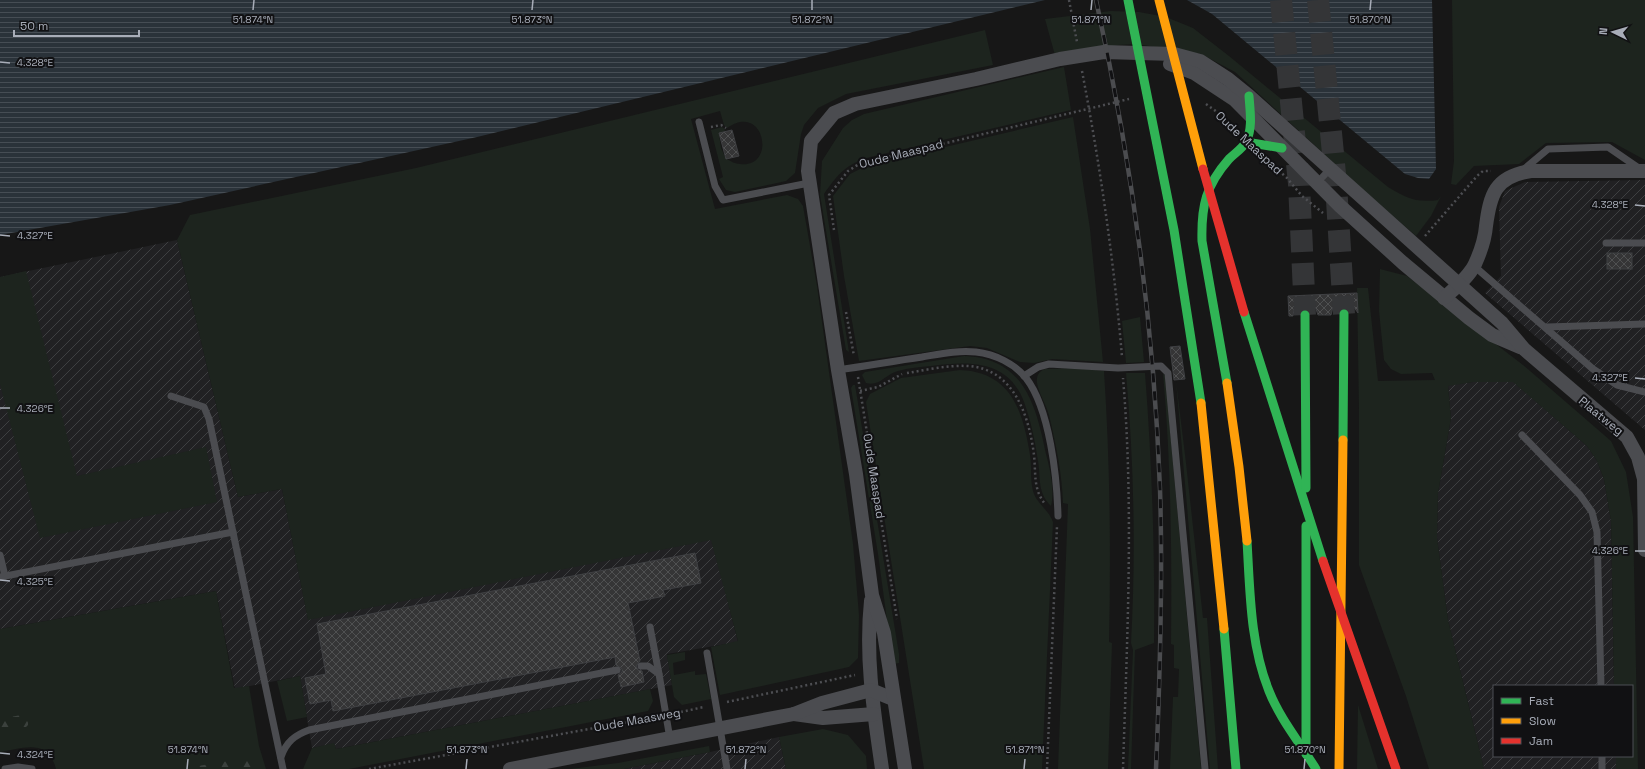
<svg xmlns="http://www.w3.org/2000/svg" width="1645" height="769" font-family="'Space Grotesk',sans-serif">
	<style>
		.industrial { fill: url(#industrial-furrows) }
		.green { fill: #1d241e }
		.forest { fill: url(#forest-firs) }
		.water { fill: url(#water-rules) }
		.building { fill: url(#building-cross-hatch); stroke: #3f4043 }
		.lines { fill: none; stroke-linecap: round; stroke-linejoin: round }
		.highway-tunnel { stroke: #343537; stroke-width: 22; stroke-dasharray: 22 11; stroke-linecap: butt }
		.path { stroke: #4d4e52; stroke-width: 2.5; stroke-dasharray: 2 3; stroke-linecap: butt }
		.lane { stroke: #4b4c50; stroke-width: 7 }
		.street { stroke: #4b4c50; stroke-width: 14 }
		.fast { stroke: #30b455; stroke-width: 9 }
		.slow { stroke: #ff9f0a; stroke-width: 9 }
		.jam { stroke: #e5322d; stroke-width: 9 }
		.rail-casing { stroke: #4b4c4f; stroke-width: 4.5 }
		.rail { stroke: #111113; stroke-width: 3; stroke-dasharray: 9; stroke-linecap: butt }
		.ticks { fill: none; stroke: #a8adb8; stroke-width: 1.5 }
		.labels { text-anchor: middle; stroke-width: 4; stroke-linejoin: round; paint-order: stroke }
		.street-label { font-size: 12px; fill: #a8adb8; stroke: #111113 }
		.ticks-label { font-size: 10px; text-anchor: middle; fill: #a8adb8; stroke: #111113; stroke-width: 4; stroke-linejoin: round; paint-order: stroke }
	</style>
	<defs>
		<pattern id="industrial-furrows" width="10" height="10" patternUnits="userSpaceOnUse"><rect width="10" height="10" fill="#212123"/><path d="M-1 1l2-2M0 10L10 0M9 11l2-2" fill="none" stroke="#3e3f41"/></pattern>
		<pattern id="forest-firs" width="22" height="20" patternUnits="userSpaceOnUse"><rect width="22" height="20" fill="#1d241e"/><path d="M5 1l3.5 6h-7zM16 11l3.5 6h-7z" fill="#3b413d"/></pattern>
		<pattern id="water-rules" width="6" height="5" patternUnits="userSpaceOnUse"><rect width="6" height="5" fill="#2a3239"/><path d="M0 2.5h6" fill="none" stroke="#464d54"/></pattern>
		<pattern id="building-cross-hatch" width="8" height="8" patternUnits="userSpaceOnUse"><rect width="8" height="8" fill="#353536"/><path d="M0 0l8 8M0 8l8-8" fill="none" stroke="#4f5051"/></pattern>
	</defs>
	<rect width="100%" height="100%" fill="#171717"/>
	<g class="industrial">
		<polygon points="1645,180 1645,430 1485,293 1501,276 1499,207 1505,191 1525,182"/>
		<polygon points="177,240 238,497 282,489 308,619 712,539 738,642 667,654 672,685 336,749 334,744 312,748 300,676 235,689 216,591 0,629 0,277"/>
		<polygon points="1473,382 1514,382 1587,446 1597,461 1604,479 1611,521 1614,686 1494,686 1494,756 1616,756 1616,769 1484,769 1448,620 1437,538 1438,493 1451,418 1448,385"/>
		<polygon points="779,737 786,769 624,769 710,752"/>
	</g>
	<g class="green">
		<polygon points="1452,0 1645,0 1645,160 1612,142 1546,143 1519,164 1474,166 1456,185 1451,184 1454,161"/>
		<path d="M1111,11L1139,12L1166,17L1193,28L1229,56L1388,187C1407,198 1415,203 1438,200L1441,196L1431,216L1416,236L1361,188L1235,72L1201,54L1136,44L1118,45L1056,59L1045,19Z"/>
		<path d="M985,30L993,65L846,94L818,108L804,125L801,134L795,173L786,181L735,192L726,190L719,179L723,177L711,130L722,127L726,130L719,134L721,148L726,159C730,160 734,164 740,164C777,169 765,101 727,128L724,125L720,111L691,119L715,209L787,195L798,199L803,206L817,286L853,544L859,615L858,658L849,667L720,695L711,647L738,641L711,540L308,620L282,489L238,497L177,240L190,215L416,168Z"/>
		<path d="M1064,67L1071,110L870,157C846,164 838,174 824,194L849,352L846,350L820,195L822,161L843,128L852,120L864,114Z"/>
		<polygon points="1073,117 1090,229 1103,362 1052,359 1034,363 1020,362 987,348 970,346 859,361 844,276 833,196 850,174 868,165"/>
		<polygon points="1380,269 1407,276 1523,365 1611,441 1626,472 1633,517 1638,769 1616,769 1616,756 1632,756 1632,686 1614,686 1611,521 1604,479 1597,461 1587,446 1513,382 1473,382 1448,386 1451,418 1438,493 1437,538 1448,620 1484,769 1429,769 1406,696 1359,565 1359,409 1357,288 1368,288 1378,381 1435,380 1432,373 1401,374 1391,369 1384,360 1379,311"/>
		<polygon points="26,271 77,476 206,447 217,502 40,538 0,384 0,277"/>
		<polygon points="1140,317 1144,362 1126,363 1122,321"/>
		<path d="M964,356C1024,358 1036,405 1046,454C1050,469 1055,491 1051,506C1037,492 1041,479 1038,461C1035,441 1031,421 1024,402C1008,359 968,361 931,366C920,367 909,368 898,371C886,374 879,387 866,383L862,375L865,372Z"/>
		<path d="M1080,368L1104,371C1110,462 1111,551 1109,642L1112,643L1108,769H1058L1068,504L1063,503C1062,474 1056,444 1049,415C1046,404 1039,394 1037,383C1036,376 1039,371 1045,369Z"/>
		<path d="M960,370C1011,372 1023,411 1030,455C1032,467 1030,479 1033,491C1036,503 1049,510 1053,522L1042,769H924L866,402L870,394L901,378Z"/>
		<path d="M1126,373H1145C1152,463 1155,553 1154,643L1135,650L1131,769H1128L1133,650L1131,643C1136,553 1134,463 1126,373Z"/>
		<path d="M1163,373L1165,376L1201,769H1170L1173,697H1178L1179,669L1174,668V645L1171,644C1172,554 1171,463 1163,373Z"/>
		<polygon points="1176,381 1186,463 1203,618 1207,618 1218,769 1210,769"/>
		<polygon points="853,385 855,385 899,654 899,663 893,664 878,554 851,388"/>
		<path d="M216,591L234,688L249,686L259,746L266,769H56C48,738 24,748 0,752V629Z"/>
		<polygon points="685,652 685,660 673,663 674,675 695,671 695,675 706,674 711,699 682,705 674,697 667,655"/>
		<polygon points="300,676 307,717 287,721 277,681"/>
		<polygon points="650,689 653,701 648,711 349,769 303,769 312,748 334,743 336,749"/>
		<polygon points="1358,705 1378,769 1357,769"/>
		<polygon points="823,729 848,735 866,756 867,769 786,769 779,737"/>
		<polygon points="709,746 710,752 624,769 570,769 618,763"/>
	</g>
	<g class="forest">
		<polygon points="21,715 28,719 28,725 24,729 0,733 0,719"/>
		<polygon points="252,757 259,761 260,767 258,769 180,769"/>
	</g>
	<g class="water">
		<polygon points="0,0 1045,0 477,137 323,171 170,205 0,235"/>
		<polygon points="1187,0 1432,0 1436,169 1429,179 1418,178 1405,174 1212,14"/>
	</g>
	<g class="building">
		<polygon points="732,130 739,156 726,159 719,133"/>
		<rect x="1607" y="253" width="25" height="16"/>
		<polygon points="1357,293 1358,313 1351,303 1344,302 1338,303 1333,307 1331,315 1318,315 1316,309 1312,304 1305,303 1298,304 1294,309 1293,316 1289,316 1288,296"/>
		<polygon points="1180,346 1185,379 1174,380 1170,347"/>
		<polygon points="695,553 701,583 663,590 665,596 628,603 640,661 636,666 638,670 642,671 644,682 621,687 618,675 622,672 622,669 616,665 615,657 333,711 331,700 310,704 305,678 326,674 317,624"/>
	</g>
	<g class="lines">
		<g class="highway-tunnel">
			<polyline points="1281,0 1299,184 1305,315"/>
			<polyline points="1318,0 1336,184 1344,314"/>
		</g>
		<g class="path">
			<polyline points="1069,0 1077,42"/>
			<path d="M1082,71C1100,165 1114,261 1122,357"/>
			<polyline points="1206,104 1217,112 1232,127"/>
			<polyline points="711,127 721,125 726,128"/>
			<polyline points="1275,167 1287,178 1302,196 1323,213"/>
			<polyline points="834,230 829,195 848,171 859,164 1129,99"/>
			<polyline points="1425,236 1477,176 1483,171 1491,171"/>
			<polyline points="846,312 854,356"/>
			<path d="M907,373C926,370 948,365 967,366C1014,368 1029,416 1034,455C1036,474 1033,489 1045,504"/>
			<polyline points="858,377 897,619"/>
			<polyline points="860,391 878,387 902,374"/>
			<polyline points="727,702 855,675"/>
			<polyline points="676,713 704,707"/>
			<polyline points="369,769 655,717"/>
			<polyline points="1047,769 1057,526"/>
			<path d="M1123,769C1127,638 1134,508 1123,378"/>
		</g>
		<g class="lane">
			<polyline points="699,122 715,186 723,200 809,183"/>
			<polyline points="1523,170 1548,149 1608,147 1640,169"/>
			<polyline points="1317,183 1329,170"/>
			<polyline points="1606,243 1645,243"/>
			<polyline points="1474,266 1593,369 1617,385 1645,392"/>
			<polyline points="1547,327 1645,324"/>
			<path d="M838,370C866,366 894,361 922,357C940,354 958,350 976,352C995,354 1015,364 1026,378C1050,409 1057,478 1058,516"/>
			<polyline points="1024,376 1038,367 1049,364 1118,368 1161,366 1168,373 1205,769"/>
			<polyline points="171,396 204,407 209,419 283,769"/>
			<polyline points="1522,435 1580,495 1592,512 1597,532 1601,686"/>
			<polyline points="0,555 5,576"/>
			<polyline points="0,577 233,532"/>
			<polyline points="650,627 659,674"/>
			<polyline points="707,653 727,769"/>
			<polyline points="641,666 648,666 659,674 670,739"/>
			<path d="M281,757C286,742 295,735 309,730L617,670"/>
			<polyline points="5,769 18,767 32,769"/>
			<polyline points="1602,769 1602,756"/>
		</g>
		<g class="street">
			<polyline points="1170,64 1194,73 1235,100 1340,206 1403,263 1469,318 1492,335 1520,347"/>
			<path d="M1444,298C1454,289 1469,277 1475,264C1480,253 1485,239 1486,226C1490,195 1495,176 1531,171H1645"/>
			<path d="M871,601C865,658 874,713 882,769"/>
			<polyline points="794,714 823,718 874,714"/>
			<polyline points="510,769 794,714 822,703 871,690 893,699"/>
			<polyline points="905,769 884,633 872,595 856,474 838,370 808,171 811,141 834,113 855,104 976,79 1060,59 1104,52 1174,54 1200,61 1228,79 1249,96 1502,323 1524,349 1627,437 1638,457 1644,479 1645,550"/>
		</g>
		<g class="fast">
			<polyline points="1128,0 1174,230 1201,403"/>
			<polyline points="1246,142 1282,148"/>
			<polyline points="1244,312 1323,561"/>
			<polyline points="1305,315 1306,488"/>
			<path d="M1227,383L1202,241C1201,206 1206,185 1229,159C1235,153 1242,149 1246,142C1253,128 1250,111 1249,96"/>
			<polyline points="1343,440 1344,314"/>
			<polyline points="1306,526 1306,754"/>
			<path d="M1247,541C1250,590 1250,644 1269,691C1280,719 1300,743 1316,769"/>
			<polyline points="1224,629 1236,769"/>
		</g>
		<g class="slow">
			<polyline points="1159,0 1203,169"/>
			<polyline points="1227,383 1239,467 1247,541"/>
			<polyline points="1201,403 1224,629"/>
			<polyline points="1339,769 1343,440"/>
		</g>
		<g class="jam">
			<polyline points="1203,169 1244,312"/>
			<polyline points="1323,561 1396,769"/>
		</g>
		<defs>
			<path id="rail" d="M1096,0C1131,158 1154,327 1160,489C1163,582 1160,676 1156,769"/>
		</defs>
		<use href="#rail" class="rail-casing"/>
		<use href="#rail" class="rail"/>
	</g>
	<path class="ticks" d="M253,10L254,0M532,10L533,0M812,10V0M1091,10L1092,0M1370,10L1371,0M0,62L10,63M1635,205L1645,206M0,235L10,236M1635,378L1645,379M0,408H10M1635,551H1645M0,580L10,581M0,753L10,754M187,769L188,759M466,769L467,759M745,769L746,759M1024,769L1025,759M1304,769L1305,759"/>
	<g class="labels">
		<g class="street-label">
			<text transform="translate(1249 143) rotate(43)" y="4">Oude Maaspad</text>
			<text transform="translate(901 154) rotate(-14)" y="4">Oude Maaspad</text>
			<text transform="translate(1601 416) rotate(39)" y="4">Plaatweg</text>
			<text transform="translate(874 476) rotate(81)" y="4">Oude Maaspad</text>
			<text transform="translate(637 720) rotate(-10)" y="4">Oude Maasweg</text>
		</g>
	</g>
	<g class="ticks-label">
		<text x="253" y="23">51.874°N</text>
		<text x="532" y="23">51.873°N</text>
		<text x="812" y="23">51.872°N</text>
		<text x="1091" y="23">51.871°N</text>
		<text x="1370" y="23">51.870°N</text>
		<text x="35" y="66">4.328°E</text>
		<text x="1610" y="208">4.328°E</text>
		<text x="35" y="239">4.327°E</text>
		<text x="1610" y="381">4.327°E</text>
		<text x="35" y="412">4.326°E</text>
		<text x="1610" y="554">4.326°E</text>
		<text x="35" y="585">4.325°E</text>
		<text x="188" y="753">51.874°N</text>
		<text x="467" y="753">51.873°N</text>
		<text x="746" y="753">51.872°N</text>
		<text x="1025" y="753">51.871°N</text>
		<text x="1305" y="753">51.870°N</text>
		<text x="35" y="758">4.324°E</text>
	</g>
	<rect x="1493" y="685" width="140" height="72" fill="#111113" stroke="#4d4f55"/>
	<rect x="1501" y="698" width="20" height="6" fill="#30b455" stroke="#4d4f55"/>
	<text x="1529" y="705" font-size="12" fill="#a8adb8">Fast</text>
	<rect x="1501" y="718" width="20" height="6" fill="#ff9f0a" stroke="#4d4f55"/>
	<text x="1529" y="725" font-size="12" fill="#a8adb8">Slow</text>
	<rect x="1501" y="738" width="20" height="6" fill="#e5322d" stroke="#4d4f55"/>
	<text x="1529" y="745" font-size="12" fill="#a8adb8">Jam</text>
	<g transform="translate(1613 32) rotate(275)" stroke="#111113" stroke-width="3" paint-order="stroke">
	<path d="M0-3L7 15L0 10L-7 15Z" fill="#a8adb8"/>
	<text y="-6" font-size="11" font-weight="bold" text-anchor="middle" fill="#a8adb8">N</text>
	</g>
	<path d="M14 30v6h125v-6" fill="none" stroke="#a8adb8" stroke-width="2"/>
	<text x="20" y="30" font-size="12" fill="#a8adb8" stroke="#111113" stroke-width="3" paint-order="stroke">50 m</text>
</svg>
